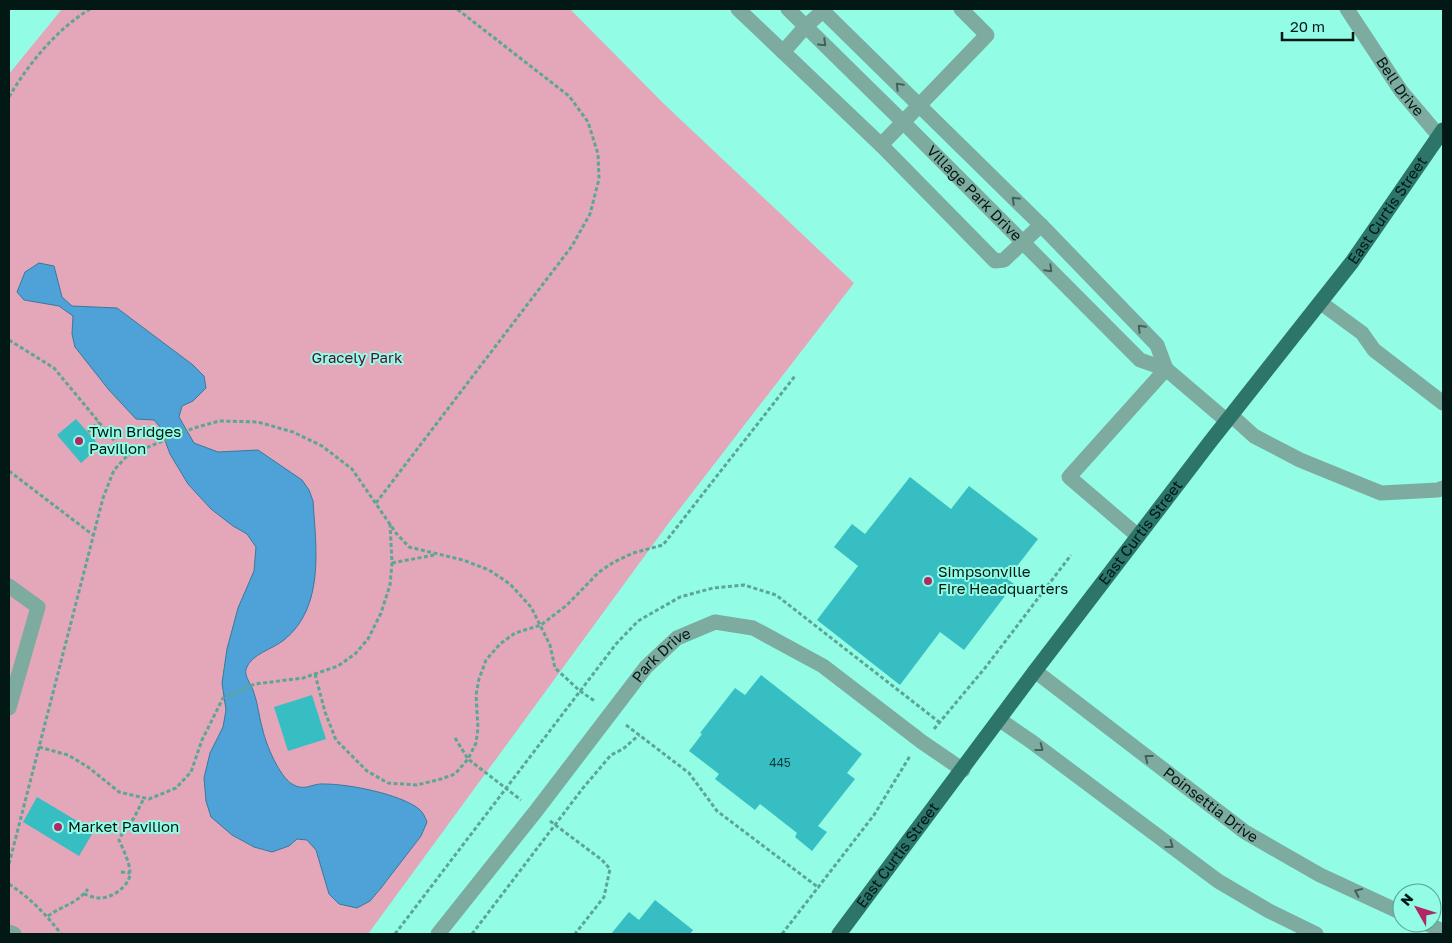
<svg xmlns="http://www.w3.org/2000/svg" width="1452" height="943" font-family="'Golos Text',sans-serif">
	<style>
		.green { fill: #e4a6b9 }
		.water { fill: #4fa2d7; stroke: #38799c }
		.building { fill: #37bec3 }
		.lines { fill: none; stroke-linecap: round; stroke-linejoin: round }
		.path { stroke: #5ca696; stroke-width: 3; stroke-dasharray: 4 2.5; stroke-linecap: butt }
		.minor { stroke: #7eaba0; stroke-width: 15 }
		.major { stroke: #2c7568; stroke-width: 15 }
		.oneway { stroke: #40625a }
		.poi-dot { fill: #b12765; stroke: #92fce5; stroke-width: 2 }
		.labels { text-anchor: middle; stroke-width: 4; stroke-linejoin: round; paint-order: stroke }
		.number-label { font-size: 12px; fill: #0f4240 }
		.street-label { font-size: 15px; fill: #021814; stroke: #92fce5 }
		.park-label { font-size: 15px; fill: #580a2e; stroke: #92fce5 }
		.poi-label { font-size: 15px; fill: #021814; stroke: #92fce5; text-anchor: start }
	</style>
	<rect width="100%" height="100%" fill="#92fce5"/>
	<polygon class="green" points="62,9 570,9 663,103 854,283 668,524 368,934 9,934 9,74"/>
	<path class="water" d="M39,263L54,266L62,297L72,306L117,308L193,365L204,376L206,388L193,401L182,406L179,417L194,443L218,452L258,450L302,480L309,490L313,501C316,547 325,607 284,640C273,649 251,654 246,669C244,676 251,684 253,690C258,703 259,718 263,731C266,744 279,776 292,784C305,792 312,783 324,784C349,784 400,794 419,809C423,812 425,817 427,822L421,836L381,888L370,901L357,908L339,904L329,894L316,850L307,840L297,839L289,846L272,852L254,847L232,835L211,817L206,801L204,778L210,753L223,727L226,710L222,683L227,649L238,608L254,571L256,547L247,534L233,526L211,509L188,484L170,454L160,427L154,420L136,419L109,390L75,347L72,334L73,316L59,306L24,300L17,292L25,272Z"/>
	<g class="building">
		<polygon points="76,419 100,446 81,463 57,435"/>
		<polygon points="910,477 951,509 969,486 1038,539 1007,579 1014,584 964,650 940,632 900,685 817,620 858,566 834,547 852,524 865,534"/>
		<polygon points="761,675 862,754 847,773 855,779 818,826 827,832 812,851 795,837 797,833 760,804 755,810 715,779 719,774 689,751 702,734 700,733 735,688 745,695"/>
		<polygon points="312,695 326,739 288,751 274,707"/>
		<polygon points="37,797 94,831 79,856 23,822"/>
		<polygon points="655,900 693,930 690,934 611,934 629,912 639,920"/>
	</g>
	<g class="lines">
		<g class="path">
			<path d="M9,97C29,63 56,30 90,9"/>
			<polyline points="9,340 54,368 127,456"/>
			<polyline points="88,432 99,422"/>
			<polyline points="9,471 93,535"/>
			<polyline points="376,503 572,246 590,214 599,179 598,154 588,122 569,96 457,9"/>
			<polyline points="392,563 434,555"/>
			<polyline points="315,674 325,712 336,740 367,771 388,783 417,785 441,779 455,774 468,759 476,743 478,728 476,695 479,679 486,660 500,644 515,633 541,625 567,605 599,572 614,562 633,553 663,545 795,376"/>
			<polyline points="626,725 689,773 717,811 819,888"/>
			<polyline points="934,729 985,668 1071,555"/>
			<polyline points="455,738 468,759 521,800"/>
			<polyline points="39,747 68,755 88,767 119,792 149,799 176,788 191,772 202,740 223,698 255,684 303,678 338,666 355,654 368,639 381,613 390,585 392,563 390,524"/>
			<polyline points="550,821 602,860 610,869 604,897 575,934"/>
			<polyline points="9,864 103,498 114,470 127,456 194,428 219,421 258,422 293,432 322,446 352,469 396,533 409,547 463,560 489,570 510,584 531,607 550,645 555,668 580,691 596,702"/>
			<polyline points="121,872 130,873"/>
			<path d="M9,884C30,898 46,914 61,934"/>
			<path d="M84,894C88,895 94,898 99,898C111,899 130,886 130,873C130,863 123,849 119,840L123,832L134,818L144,798"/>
			<path d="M48,916C63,905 75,905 88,889"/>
			<polyline points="395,934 616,644 638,621 680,597 713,588 744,585 776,595 939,722"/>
			<polyline points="472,934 583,788 611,755 623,749 639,735"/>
			<polyline points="782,934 874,815 910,756"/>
		</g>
		<g class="minor">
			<polyline points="738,9 881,145 995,261 1004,260 1041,225"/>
			<path id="s1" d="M788,9L903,122L1140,360L1166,369L1227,421"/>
			<polyline points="821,9 1041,225 1157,345 1166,369"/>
			<path id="s2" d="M1347,9L1401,91L1439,136"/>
			<polyline points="783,52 806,26 825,9"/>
			<polyline points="881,145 987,35 961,9"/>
			<polyline points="1321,303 1362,333 1374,350 1443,403"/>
			<polyline points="1232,416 1254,436 1300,460 1381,493 1438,490 1443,488"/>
			<polyline points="1138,536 1069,477 1166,369"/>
			<polyline points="9,586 38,607 9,708"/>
			<path id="s3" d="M1035,671L1245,832L1320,875L1402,913"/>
			<polyline points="1000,720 1032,742 1218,881 1269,911 1316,934"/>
			<polyline points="1425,923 1443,931"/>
			<polyline points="9,932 14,934"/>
			<path id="s4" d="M438,934L536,811L646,667L677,638L715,622L753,628L823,666L922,742L963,770"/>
		</g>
		<path class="major" id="s5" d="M839,934L1035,671L1210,442L1352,262L1443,130"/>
	</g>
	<defs><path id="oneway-chevron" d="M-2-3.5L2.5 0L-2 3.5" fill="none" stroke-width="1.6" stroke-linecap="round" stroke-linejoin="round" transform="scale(1.25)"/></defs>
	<g class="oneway">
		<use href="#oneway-chevron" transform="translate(823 43) rotate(44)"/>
		<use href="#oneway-chevron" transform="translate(899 86) rotate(-135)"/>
		<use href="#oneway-chevron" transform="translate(1015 200) rotate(-136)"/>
		<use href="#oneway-chevron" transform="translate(1049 269) rotate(45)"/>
		<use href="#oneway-chevron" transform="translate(1141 328) rotate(-134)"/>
		<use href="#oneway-chevron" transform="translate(1040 748) rotate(37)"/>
		<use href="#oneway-chevron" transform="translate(1148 758) rotate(-142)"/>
		<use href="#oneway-chevron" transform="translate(1170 845) rotate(37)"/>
		<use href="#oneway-chevron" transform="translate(1358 892) rotate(-156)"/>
	</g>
	<g class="poi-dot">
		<circle cx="79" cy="441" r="5"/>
		<circle cx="928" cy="581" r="5"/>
		<circle cx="58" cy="827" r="5"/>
	</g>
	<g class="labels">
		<g class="number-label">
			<text x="780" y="767">445</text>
		</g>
		<g class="street-label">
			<text dy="5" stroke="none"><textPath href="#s2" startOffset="94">Bell Drive</textPath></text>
			<text dy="5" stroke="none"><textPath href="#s1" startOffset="262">Village Park Drive</textPath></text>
			<text dy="5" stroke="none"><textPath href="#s5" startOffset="908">East Curtis Street</textPath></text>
			<text dy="5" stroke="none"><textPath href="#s5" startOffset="502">East Curtis Street</textPath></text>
			<text dy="5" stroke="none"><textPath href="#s4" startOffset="358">Park Drive</textPath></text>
			<text dy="5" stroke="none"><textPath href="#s3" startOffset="221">Poinsettia Drive</textPath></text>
			<text dy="5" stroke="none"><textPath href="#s5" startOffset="98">East Curtis Street</textPath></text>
		</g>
		<g class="park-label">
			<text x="357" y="363">Gracely Park</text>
		</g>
		<g class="poi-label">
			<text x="89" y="437">Twin Bridges<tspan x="89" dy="17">Pavilion</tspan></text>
			<text x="938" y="577">Simpsonville<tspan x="938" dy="17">Fire Headquarters</tspan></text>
			<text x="68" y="832">Market Pavilion</text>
		</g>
	</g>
	<rect width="1452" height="943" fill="none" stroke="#021814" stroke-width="20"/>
	<g transform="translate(1417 908) rotate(309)"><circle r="24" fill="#92fce5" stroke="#58a191"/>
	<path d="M0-4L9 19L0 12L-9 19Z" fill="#b12765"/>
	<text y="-8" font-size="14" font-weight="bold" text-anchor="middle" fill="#021814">N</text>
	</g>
	<path d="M1282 32v8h71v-8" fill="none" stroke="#021814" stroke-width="2.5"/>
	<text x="1290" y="32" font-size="15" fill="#021814" stroke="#92fce5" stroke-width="4" paint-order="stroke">20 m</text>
</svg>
